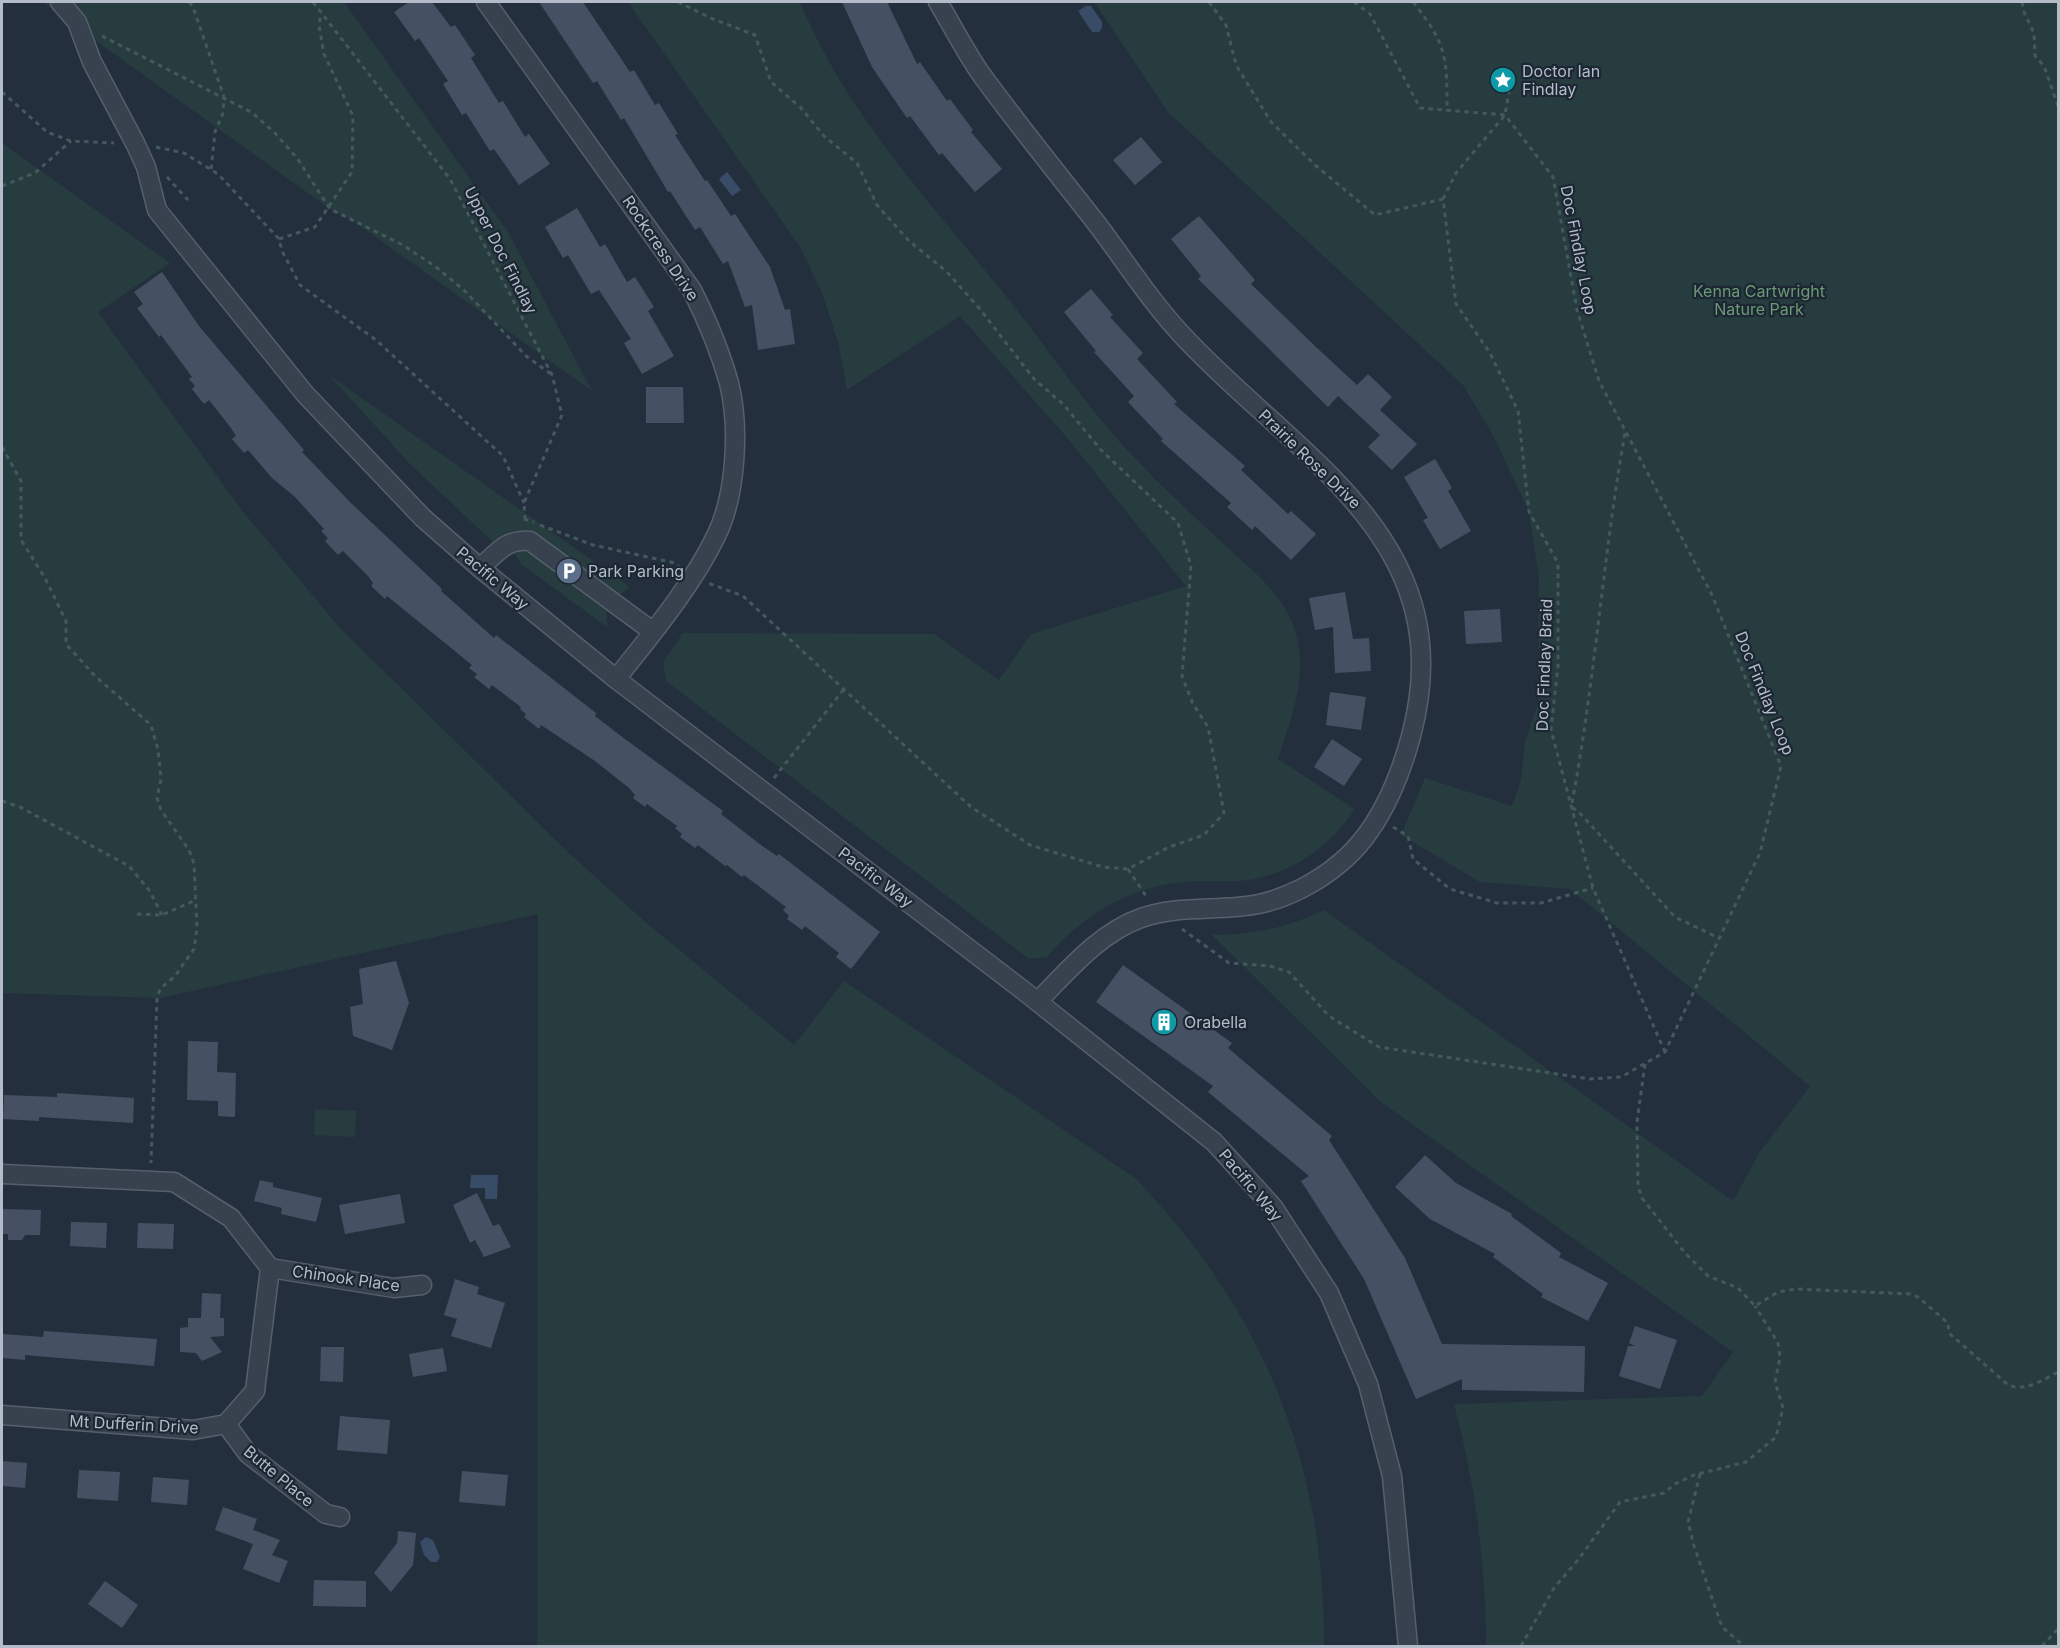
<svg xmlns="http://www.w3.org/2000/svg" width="2060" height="1648" font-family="Inter,sans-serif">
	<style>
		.green { fill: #263c3f }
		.water { fill: #394c67 }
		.building { fill: #455162 }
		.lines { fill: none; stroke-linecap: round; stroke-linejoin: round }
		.minor-casing { stroke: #565f6c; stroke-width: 21 }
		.path { stroke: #44595c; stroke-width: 3; stroke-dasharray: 4.5 4.5; stroke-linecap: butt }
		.minor { stroke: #38414e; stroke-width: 18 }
		.labels { text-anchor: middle; stroke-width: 4.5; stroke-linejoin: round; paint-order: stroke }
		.poi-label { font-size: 16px; fill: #b4bcc9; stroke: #1d2633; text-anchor: start }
		.street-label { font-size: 16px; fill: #b4bcc9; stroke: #1d2633 }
		.park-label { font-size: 16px; fill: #6b9a76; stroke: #1d2633 }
	</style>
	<rect width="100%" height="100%" fill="#242f3e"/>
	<g class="green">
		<polygon points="42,2 344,2 508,232 592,391 353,221 330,209"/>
		<path d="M628,2H800C847,116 934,206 1010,301C1050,352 1086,406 1130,453C1160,485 1192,515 1225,545C1246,565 1271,584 1286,610C1314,659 1294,710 1278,759L1355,809C1328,849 1288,877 1239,881C1217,882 1196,880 1175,883C1124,890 1080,918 1047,957L1029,959L666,681L663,662L683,633L934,634L999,680L1031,634L1186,586L1069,440L960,316L847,390L838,342L822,293L800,247Z"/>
		<path d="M1094,2H2058V1646H1486C1486,1563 1475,1484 1454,1404L1702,1396L1733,1352L1381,1102L1212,935C1252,935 1287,928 1324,910L1733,1201L1759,1153L1810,1086L1570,889L1480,882L1401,835L1425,778L1512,806L1521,780L1525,742L1542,691L1538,635L1539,578L1529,512L1493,435L1463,385L1168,112Z"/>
		<path d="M2,143L170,263L98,312L241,509L338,626L570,854L642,919L794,1045L844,981L1135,1178C1263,1310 1325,1463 1324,1646H537L538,914L160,998L2,993Z"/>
		<polygon points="329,375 630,587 606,606 607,627 521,564 507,541 497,546 410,464"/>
		<polygon points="315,1109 356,1111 355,1137 314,1135"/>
	</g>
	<g class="water">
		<polygon points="1086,6 1091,6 1102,22 1102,28 1099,32 1092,32 1078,11"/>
		<polygon points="727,172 741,190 732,196 719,179"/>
		<polygon points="471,1175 498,1175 497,1199 485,1199 485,1188 470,1188"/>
		<polygon points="426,1537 433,1540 440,1557 437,1562 431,1562 424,1555 420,1542"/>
	</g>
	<g class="building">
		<polygon points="409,2 432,2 451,27 455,25 475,55 471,58 499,103 503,101 525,137 529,134 550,164 519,185 494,149 490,151 466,113 462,115 443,84 448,81 419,38 415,41 394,12"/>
		<polygon points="539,2 583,2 630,72 634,70 655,105 659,103 678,134 675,135 705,181 707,180 731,216 735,214 770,267 785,310 790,309 795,344 758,350 752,305 745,307 728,261 723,264 700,227 695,230 670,191 668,192 624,118 621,120 597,81 593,83"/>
		<polygon points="842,2 887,2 917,64 920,62 947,101 950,99 973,130 971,132 1002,169 975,192 942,153 939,155 910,116 907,118 872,67"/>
		<polygon points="1141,137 1162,162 1135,185 1113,160"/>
		<polygon points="577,208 600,247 605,244 627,282 635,277 654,307 648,311 674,356 642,374 624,343 631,339 599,290 591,294 568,255 563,258 545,227"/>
		<polygon points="1199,216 1255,280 1251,284 1316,347 1357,385 1368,374 1392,397 1380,410 1417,444 1392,470 1368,447 1380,435 1338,396 1328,407 1198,279 1201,276 1171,239"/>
		<polygon points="162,272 199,326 304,450 302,452 351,503 442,589 441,591 494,638 496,635 596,713 595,716 621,736 723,811 721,814 761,845 777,856 779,854 880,932 851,969 836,957 839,953 805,926 802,930 787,919 789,916 783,910 786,907 744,875 742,877 727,865 725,866 698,845 695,848 680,837 682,834 675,828 677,826 647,804 645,807 633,798 635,795 629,788 595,761 541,725 539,729 524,717 526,714 520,709 521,707 492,685 489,689 474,677 477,674 469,668 472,665 387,596 385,599 371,586 373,583 368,576 343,551 338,555 325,541 328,538 321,531 324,529 295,497 272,478 248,450 244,453 232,439 236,436 231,428 209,400 204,404 192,389 195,386 189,379 192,377 161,335 159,337 137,308 143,304 134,292"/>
		<polygon points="1091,289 1113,315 1110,317 1143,353 1137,359 1177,402 1174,404 1245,466 1241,470 1288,514 1291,511 1316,534 1291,560 1255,526 1252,530 1227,507 1231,503 1161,441 1163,439 1128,402 1134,396 1094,352 1096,351 1064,312"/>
		<polygon points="646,387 683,387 684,423 646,423"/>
		<polygon points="1435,459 1452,488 1448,491 1471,531 1440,549 1423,520 1428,518 1404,477"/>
		<polygon points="1345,592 1353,639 1369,638 1371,671 1335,673 1333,627 1315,630 1309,598"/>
		<polygon points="1500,609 1502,642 1466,644 1464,611"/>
		<polygon points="1330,692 1366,697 1361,730 1326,725"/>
		<polygon points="1332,739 1362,759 1344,786 1314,767"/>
		<polygon points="396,961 409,1003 392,1050 353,1036 350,1007 363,1004 359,969"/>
		<polygon points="1123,965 1232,1043 1228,1048 1332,1136 1329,1140 1405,1258 1442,1344 1585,1346 1584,1392 1462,1390 1462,1379 1416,1399 1364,1279 1301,1181 1309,1176 1208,1092 1213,1086 1096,1002"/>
		<polygon points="188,1041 218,1042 217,1072 236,1073 235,1117 218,1116 218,1101 187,1100"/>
		<polygon points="57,1093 134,1098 133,1123 39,1117 39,1121 3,1119 4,1095 57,1097"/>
		<polygon points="1425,1155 1456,1183 1512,1214 1511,1216 1561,1253 1559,1257 1608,1283 1588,1321 1541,1297 1543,1294 1493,1257 1495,1254 1430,1219 1395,1187"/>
		<polygon points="260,1180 273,1183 273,1187 322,1198 316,1222 281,1214 282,1208 254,1201"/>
		<polygon points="477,1193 493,1226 499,1224 511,1247 484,1257 475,1240 470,1243 453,1205"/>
		<polygon points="400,1194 405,1223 345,1234 339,1205"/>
		<polygon points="2,1209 41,1210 40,1235 25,1235 22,1240 8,1240 8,1234 2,1234"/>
		<polygon points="71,1222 107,1223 106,1248 70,1246"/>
		<polygon points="138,1223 174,1224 173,1249 137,1248"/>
		<polygon points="455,1279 479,1287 477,1294 505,1303 491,1348 451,1336 457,1319 444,1315"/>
		<polygon points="202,1293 221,1294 220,1318 224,1318 224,1336 210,1337 222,1352 202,1361 196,1353 180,1352 180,1328 188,1327 188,1318 201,1318"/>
		<polygon points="1635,1326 1677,1340 1660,1389 1619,1376 1628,1346 1635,1346 1629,1343"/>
		<polygon points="44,1331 157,1339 154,1366 25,1355 25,1360 2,1358 2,1334 43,1337"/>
		<polygon points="321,1347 344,1347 343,1382 320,1381"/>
		<polygon points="443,1348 447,1371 413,1377 409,1354"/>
		<polygon points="340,1416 390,1420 387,1454 337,1450"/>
		<polygon points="2,1461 27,1463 25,1488 2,1486"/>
		<polygon points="79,1470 120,1472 118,1501 77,1498"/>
		<polygon points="462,1471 508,1475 505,1506 459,1502"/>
		<polygon points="153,1477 189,1480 187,1505 151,1502"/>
		<polygon points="223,1507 257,1519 253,1530 280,1540 272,1555 288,1561 279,1583 243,1569 253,1544 215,1530"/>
		<polygon points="398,1531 416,1533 413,1565 391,1592 374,1573 397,1543"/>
		<polygon points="314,1580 366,1581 366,1607 313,1606"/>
		<polygon points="105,1581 138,1605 122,1628 88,1604"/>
	</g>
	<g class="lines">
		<defs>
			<g id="minor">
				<polyline points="60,2 77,22 92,62 135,143 146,167 157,210 305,394 423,518 480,568 616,679 1024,991 1214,1142 1273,1207 1329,1293 1368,1384 1392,1476 1408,1646"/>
				<path d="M486,2L692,290C707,320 720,351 729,383C740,427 736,496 716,536C692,586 650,636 616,679"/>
				<path d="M938,2C952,25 965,51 981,74C1018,125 1058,174 1097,224C1125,261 1151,302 1183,336C1296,458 1464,539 1411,736C1399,781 1377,833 1340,863C1318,882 1287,898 1259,904C1219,912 1181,904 1141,918C1099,933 1068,971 1038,1001"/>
				<path d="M480,568C497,553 505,539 530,541L652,631"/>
				<polyline points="2,1174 174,1182 231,1218 270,1268 255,1391 226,1424 193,1430 2,1415"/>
				<polyline points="270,1268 394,1288 422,1285"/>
				<polyline points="226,1424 248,1454 326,1514 340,1517"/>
			</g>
		</defs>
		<use href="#minor" class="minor-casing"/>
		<g class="path">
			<polyline points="189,2 193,7 224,97 223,113 215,132 211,170"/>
			<polyline points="313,2 450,179 552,375 562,415 524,503 525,519"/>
			<polyline points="678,2 713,19 755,35 771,82 801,108 824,136 857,163 877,205 909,241 947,272 979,308 1034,379 1063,404 1101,450 1178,523 1191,566 1182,676 1193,704 1208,727 1224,813 1204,835 1169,847 1128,869 1103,867 1030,845 971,807 743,596 708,583"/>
			<polyline points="1209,2 1226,25 1236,65 1271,122 1315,165 1375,215 1443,199 1456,304 1490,353 1518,411 1529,512 1558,563 1558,666 1551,730 1593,888 1665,1052"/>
			<path d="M1413,2C1447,45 1447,56 1447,111"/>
			<polyline points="2022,2 2024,12 2034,33 2035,56 2044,66 2058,106"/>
			<polyline points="102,36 251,112 274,132 297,158 330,209 403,245 436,267 466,292 526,356 551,374"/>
			<polyline points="2,92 47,132 71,141 114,143"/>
			<polyline points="156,147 184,153 218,174 279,239 282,251 300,285 376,340 503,456 524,503"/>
			<polyline points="167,177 188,200"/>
			<polyline points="2,186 35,173 71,141"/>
			<polyline points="1443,199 1456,173 1505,115 1511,81"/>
			<polyline points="279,239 315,227 352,172 353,116 324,54 319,26 321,13"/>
			<polyline points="2,447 21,481 21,540 45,578 66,621 66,644 95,676 151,725 158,750 161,779 157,798 161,810 189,850 194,864 197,928 194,949 175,976 160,989 157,998 151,1163"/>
			<polyline points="524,519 534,522"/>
			<polyline points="540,525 593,545 675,563 679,567"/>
			<polyline points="774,778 844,689"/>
			<polyline points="2,801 20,807 129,866 149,890 162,915"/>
			<path d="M1572,803C1595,681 1603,556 1625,433"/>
			<polyline points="1572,808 1577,810 1675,917 1719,938"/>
			<polyline points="1393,827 1408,836 1413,859 1450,889 1497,903 1541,903 1593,888"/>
			<polyline points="1128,869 1146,896"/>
			<polyline points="137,914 162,915 196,900"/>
			<polyline points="1182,929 1229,963 1270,966 1289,972 1329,1016 1379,1047 1590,1079 1621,1077 1665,1052 1760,853 1781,766 1712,595 1599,381 1577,310 1553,177 1505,115 1420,108 1370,14 1354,2"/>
			<path d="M1645,1064L1637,1122L1638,1186L1642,1198L1685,1253L1708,1276L1738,1288L1755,1306L1778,1292L1796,1289L1910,1294L1918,1297L1948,1323L1949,1333L2008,1385C2025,1392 2043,1380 2058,1372"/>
			<polyline points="1700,1474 1688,1522 1694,1546 1722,1627 1744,1646"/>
			<polyline points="1521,1646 1554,1588 1578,1560 1620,1502 1664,1493 1675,1484 1694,1475 1746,1462 1776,1437 1783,1408 1775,1382 1780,1358 1778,1343 1755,1306"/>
			<polyline points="2042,1646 2058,1629"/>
		</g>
		<use href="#minor" class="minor"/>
	</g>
	<defs>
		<symbol id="sight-disc" viewBox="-11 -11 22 22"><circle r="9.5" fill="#0f9aa8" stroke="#1d2633"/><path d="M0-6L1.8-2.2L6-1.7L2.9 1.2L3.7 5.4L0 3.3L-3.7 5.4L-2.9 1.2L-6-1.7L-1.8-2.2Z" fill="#fff"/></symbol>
		<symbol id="parking-disc" viewBox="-11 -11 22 22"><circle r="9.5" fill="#5c6f8a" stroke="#1d2633"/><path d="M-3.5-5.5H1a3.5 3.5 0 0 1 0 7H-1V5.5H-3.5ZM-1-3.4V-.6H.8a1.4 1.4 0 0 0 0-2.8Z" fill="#fff"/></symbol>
		<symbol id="building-disc" viewBox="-11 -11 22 22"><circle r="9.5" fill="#0f9aa8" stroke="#1d2633"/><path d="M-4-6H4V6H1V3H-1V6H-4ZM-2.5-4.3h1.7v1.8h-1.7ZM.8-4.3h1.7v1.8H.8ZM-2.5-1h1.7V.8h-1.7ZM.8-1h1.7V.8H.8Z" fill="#fff"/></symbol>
	</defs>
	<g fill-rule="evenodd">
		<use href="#sight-disc" x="1488" y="65" width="30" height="30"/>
		<use href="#parking-disc" x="554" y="556" width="30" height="30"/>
		<use href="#building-disc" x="1149" y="1007" width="30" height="30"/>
	</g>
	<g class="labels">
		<g class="poi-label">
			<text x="1522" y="77">Doctor Ian<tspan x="1522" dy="18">Findlay</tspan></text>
			<text x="588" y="577">Park Parking</text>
			<text x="1184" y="1028">Orabella</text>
		</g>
		<g class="street-label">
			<text transform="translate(661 248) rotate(56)" y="6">Rockcress Drive</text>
			<text transform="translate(501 250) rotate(63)" y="6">Upper Doc Findlay</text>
			<text transform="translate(1579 250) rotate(79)" y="6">Doc Findlay Loop</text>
			<text transform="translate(1310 459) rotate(44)" y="6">Prairie Rose Drive</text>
			<text transform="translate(493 578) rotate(40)" y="6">Pacific Way</text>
			<text transform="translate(1544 665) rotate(-88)" y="6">Doc Findlay Braid</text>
			<text transform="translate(1765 693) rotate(68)" y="6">Doc Findlay Loop</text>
			<text transform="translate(876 877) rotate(37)" y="6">Pacific Way</text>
			<text transform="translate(1251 1185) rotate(50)" y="6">Pacific Way</text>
			<text transform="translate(346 1278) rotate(8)" y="6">Chinook Place</text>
			<text transform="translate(134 1424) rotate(3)" y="6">Mt Dufferin Drive</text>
			<text transform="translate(279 1476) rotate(40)" y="6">Butte Place</text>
		</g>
		<g class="park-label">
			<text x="1759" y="297">Kenna Cartwright<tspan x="1759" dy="18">Nature Park</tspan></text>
		</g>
	</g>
	<rect width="2060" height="1648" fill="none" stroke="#b4bcc9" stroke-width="6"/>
</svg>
